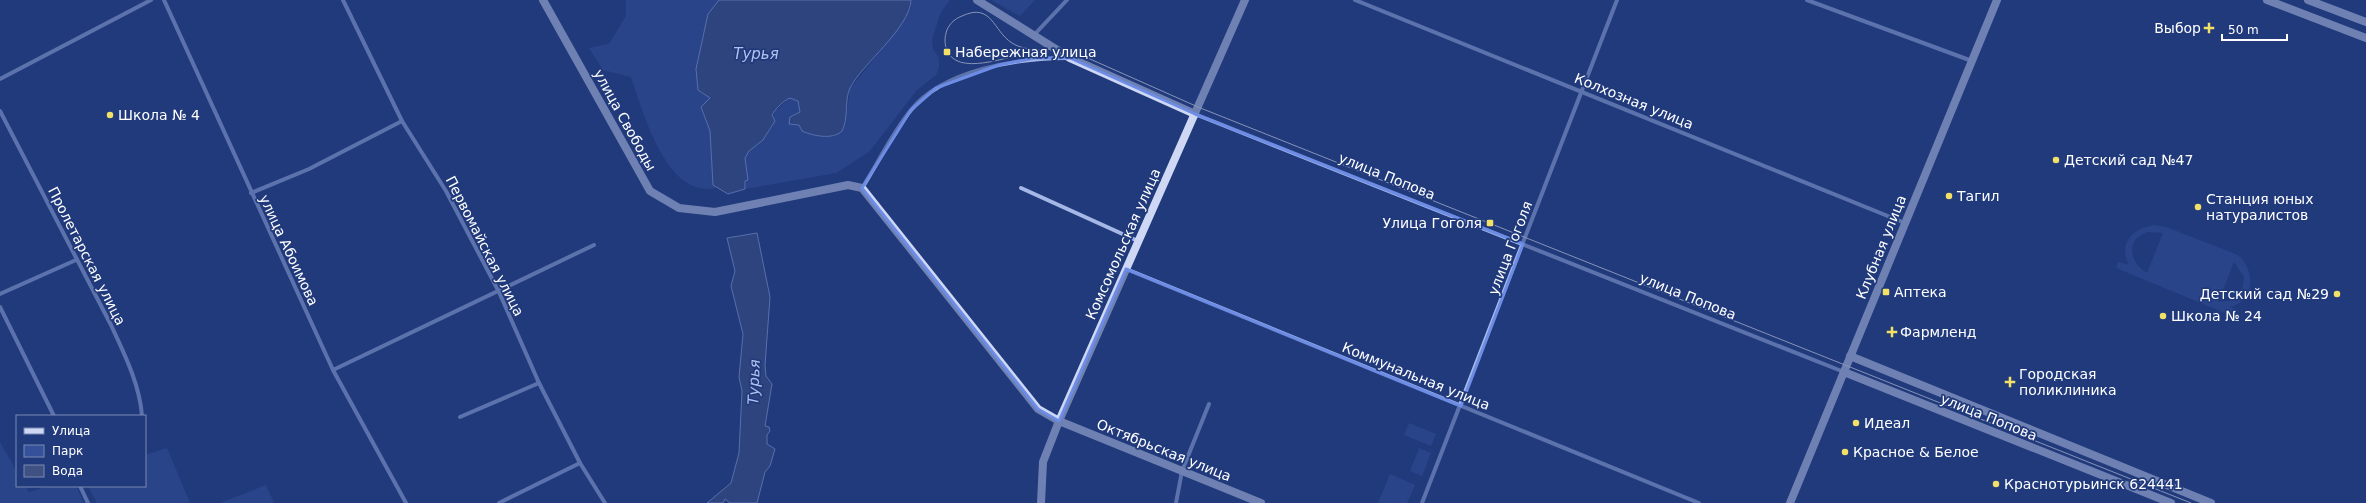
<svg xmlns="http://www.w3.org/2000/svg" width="2366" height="503" font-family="'DejaVu Sans',sans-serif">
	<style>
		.green { fill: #34519a; fill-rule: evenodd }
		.water { fill: #3f5082; stroke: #98b0e7 }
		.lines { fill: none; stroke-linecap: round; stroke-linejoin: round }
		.street { stroke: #a4b7e6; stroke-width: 4 }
		.secondary { stroke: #ced8f5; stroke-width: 8 }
		.tram { stroke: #fff; stroke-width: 1 }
		.marked { fill: none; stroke: #6c8ce6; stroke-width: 3; stroke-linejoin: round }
		.poi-dot { fill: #f2e166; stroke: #213a7c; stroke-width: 1.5 }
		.labels { text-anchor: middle; stroke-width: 3.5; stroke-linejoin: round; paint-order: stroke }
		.poi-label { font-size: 14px; fill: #fff; stroke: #213a7c; text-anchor: start }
		.street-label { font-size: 14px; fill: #fff; stroke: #213a7c }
		.water-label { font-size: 15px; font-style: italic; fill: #afc1ee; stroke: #213a7c }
	</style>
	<rect width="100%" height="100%" fill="#213a7c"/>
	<g class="green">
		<path d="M626,0H719L708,14L696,69L700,92L710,98L701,107V109L710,131L713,185L716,188C666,199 643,111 631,77L603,70L589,48L609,44L626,16Z"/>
		<polygon points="911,0 950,0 941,12 932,39 933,49 939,58 939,68 936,75 917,90 869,152 836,173 745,189 747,170 745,158 749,151 763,140 773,126 774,112 790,98 798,101 800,112 790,117 793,125 799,125 806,133 834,136 845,126 850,89 885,45 911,8"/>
		<polygon points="991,0 1035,0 1020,16"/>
		<path d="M2154,225L2166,227L2238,255C2256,271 2255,300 2230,307L2238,310L2235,317L2116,268L2118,262L2129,265C2118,243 2132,229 2154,225ZM2147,232L2163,233L2147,273C2129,262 2125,240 2147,232ZM2234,262L2244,277L2242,292L2235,300L2218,302Z"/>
		<polygon points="1409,423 1436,434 1431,446 1404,435"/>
		<polygon points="0,442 17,472 17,486 25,486 29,492 48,486 76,486 84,503 0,503"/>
		<polygon points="167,448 190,503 97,503 88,486 145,486 145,455"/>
		<polygon points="1419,448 1431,453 1422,476 1410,471"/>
		<polygon points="1390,474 1415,485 1407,503 1378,503"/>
		<polygon points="266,485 274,503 220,503"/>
	</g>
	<g class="water">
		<path d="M719,0H911C910,28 862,64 850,88C844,101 849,118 842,131C833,140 813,136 802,131L799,125L789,124L790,117L800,112L798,101L790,98C783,101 776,108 772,115L775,121L763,140L749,151L745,158L748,180L745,181V189L728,194L713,185L710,131L701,107L710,98L698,90L696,69L708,14Z"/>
		<polygon points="757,233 770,297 765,365 766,376 772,384 765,426 769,427 770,431 767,435 767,444 775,449 770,466 765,472 757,503 730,503 725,499 723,503 707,503 731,483 739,453 742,391 739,377 743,334 731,286 735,271 727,238"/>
	</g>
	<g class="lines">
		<g class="street">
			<polyline points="164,0 333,370 406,503"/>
			<polyline points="343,0 402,121 446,191 499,292 539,383 580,463 605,503"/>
			<polyline points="1355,0 1905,223"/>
			<polyline points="1807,0 1972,61"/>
			<polyline points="1034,35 1067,0"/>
			<polyline points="0,79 151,0"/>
			<path d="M0,111L111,325C124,353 140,385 142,416"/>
			<polyline points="1195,114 1844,372"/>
			<path d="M862,188C878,163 892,133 911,110C943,70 1018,58 1066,58"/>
			<polyline points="1021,188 1138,241"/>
			<polyline points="251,193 309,169 402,121"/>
			<polyline points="1126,269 1699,503"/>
			<polyline points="0,294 76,260"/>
			<polyline points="0,307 54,416"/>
			<polyline points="333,370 594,245"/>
			<polyline points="460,417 539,383"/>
			<polyline points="80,486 88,503"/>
			<polyline points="499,503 580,463"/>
			<polyline points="1176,503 1182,471 1209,404"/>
			<polyline points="1422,503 1617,0"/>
		</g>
		<g class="secondary">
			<polyline points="543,0 650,191 679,208 715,212 848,185 862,188 1038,409 1059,421 1261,503"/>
			<polyline points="977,0 1070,58 1195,114"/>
			<polyline points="2267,0 2366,38"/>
			<polyline points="2308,0 2366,22"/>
			<polyline points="1850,356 2211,503"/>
			<polyline points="1844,372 2171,503"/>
			<polyline points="1041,503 1043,462 1059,421 1245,0"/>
			<polyline points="1790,503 1997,0"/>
		</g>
		<path class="tram" d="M1038,50C1029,49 1020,48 1012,43C993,31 992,2 962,16C954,19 948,25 946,33C944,40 945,48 949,54C963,76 1016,54 1038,50C1050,48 1060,50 1072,51L1198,107L2191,503"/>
	</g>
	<path d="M0 0H2366V503H0ZM1035,58H1070L1195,114L1523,244L1461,406L1126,269L1059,421L1038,409L862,188L911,110L936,88L999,65Z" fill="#213a7c" fill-opacity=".55" fill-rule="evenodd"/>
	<path class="marked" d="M1035,58H1070L1195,114L1523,244L1461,406L1126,269L1059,421L1038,409L862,188L911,110L936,88L999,65Z"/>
	<g class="poi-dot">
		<path d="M2207 22h4v4h4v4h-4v4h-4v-4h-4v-4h4z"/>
		<rect x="943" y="48" width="8" height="8" rx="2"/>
		<circle cx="110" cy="115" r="4"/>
		<circle cx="2056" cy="160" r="4"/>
		<circle cx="1949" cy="196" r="4"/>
		<circle cx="2198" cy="207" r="4"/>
		<rect x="1486" y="219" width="8" height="8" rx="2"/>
		<rect x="1882" y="288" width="8" height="8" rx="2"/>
		<circle cx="2337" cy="294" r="4"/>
		<circle cx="2163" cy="316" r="4"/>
		<path d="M1890 326h4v4h4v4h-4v4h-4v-4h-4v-4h4z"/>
		<path d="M2008 376h4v4h4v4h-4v4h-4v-4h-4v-4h4z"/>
		<circle cx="1856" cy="423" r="4"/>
		<circle cx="1845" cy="452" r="4"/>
		<circle cx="1996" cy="484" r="4"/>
	</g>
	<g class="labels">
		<g class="poi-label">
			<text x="2201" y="33" text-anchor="end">Выбор</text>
			<text x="955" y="57">Набережная улица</text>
			<text x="118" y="120">Школа № 4</text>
			<text x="2064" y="165">Детский сад №47</text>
			<text x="1957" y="201">Тагил</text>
			<text x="2206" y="204">Станция юных<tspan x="2206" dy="16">натуралистов</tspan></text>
			<text x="1482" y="228" text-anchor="end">Улица Гоголя</text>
			<text x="1894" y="297">Аптека</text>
			<text x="2329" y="299" text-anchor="end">Детский сад №29</text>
			<text x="2171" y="321">Школа № 24</text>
			<text x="1900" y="337">Фармленд</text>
			<text x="2019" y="379">Городская<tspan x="2019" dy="16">поликлиника</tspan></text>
			<text x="1864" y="428">Идеал</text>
			<text x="1853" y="457">Красное &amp; Белое</text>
			<text x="2004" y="489">Краснотурьинск 624441</text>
		</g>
		<g class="street-label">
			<text transform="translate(1634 101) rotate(22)" y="5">Колхозная улица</text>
			<text transform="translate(625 120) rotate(61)" y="5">улица Свободы</text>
			<text transform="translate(1387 176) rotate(22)" y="5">улица Попова</text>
			<text transform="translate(1123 244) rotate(-66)" y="5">Комсомольская улица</text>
			<text transform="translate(485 246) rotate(63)" y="5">Первомайская улица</text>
			<text transform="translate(1881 247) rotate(-68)" y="5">Клубная улица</text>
			<text transform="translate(1510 248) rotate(-69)" y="5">улица Гоголя</text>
			<text transform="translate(289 250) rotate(65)" y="5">улица Абоимова</text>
			<text transform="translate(87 256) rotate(63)" y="5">Пролетарская улица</text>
			<text transform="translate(1688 296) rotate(22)" y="5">улица Попова</text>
			<text transform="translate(1416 376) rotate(22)" y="5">Коммунальная улица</text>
			<text transform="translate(1989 417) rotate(22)" y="5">улица Попова</text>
			<text transform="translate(1164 450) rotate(22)" y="5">Октябрьская улица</text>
		</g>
		<g class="water-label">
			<text x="756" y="59">Турья</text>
			<text transform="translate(754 382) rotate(-88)" y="5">Турья</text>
		</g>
	</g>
	<rect x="16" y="415" width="130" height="72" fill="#213a7c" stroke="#7a89b0"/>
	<rect x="24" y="428" width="20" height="6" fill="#ced8f5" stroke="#7a89b0"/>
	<text x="52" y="435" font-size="12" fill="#ffffff">Улица</text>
	<rect x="24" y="445" width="20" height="12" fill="#34519a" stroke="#7a89b0"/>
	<text x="52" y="455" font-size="12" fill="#ffffff">Парк</text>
	<rect x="24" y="465" width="20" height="12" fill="#3f5082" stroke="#7a89b0"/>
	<text x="52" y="475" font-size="12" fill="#ffffff">Вода</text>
	<path d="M2222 34v6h65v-6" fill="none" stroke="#ffffff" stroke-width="2"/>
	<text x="2228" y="34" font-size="12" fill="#ffffff" stroke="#213a7c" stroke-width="3" paint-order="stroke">50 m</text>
</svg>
